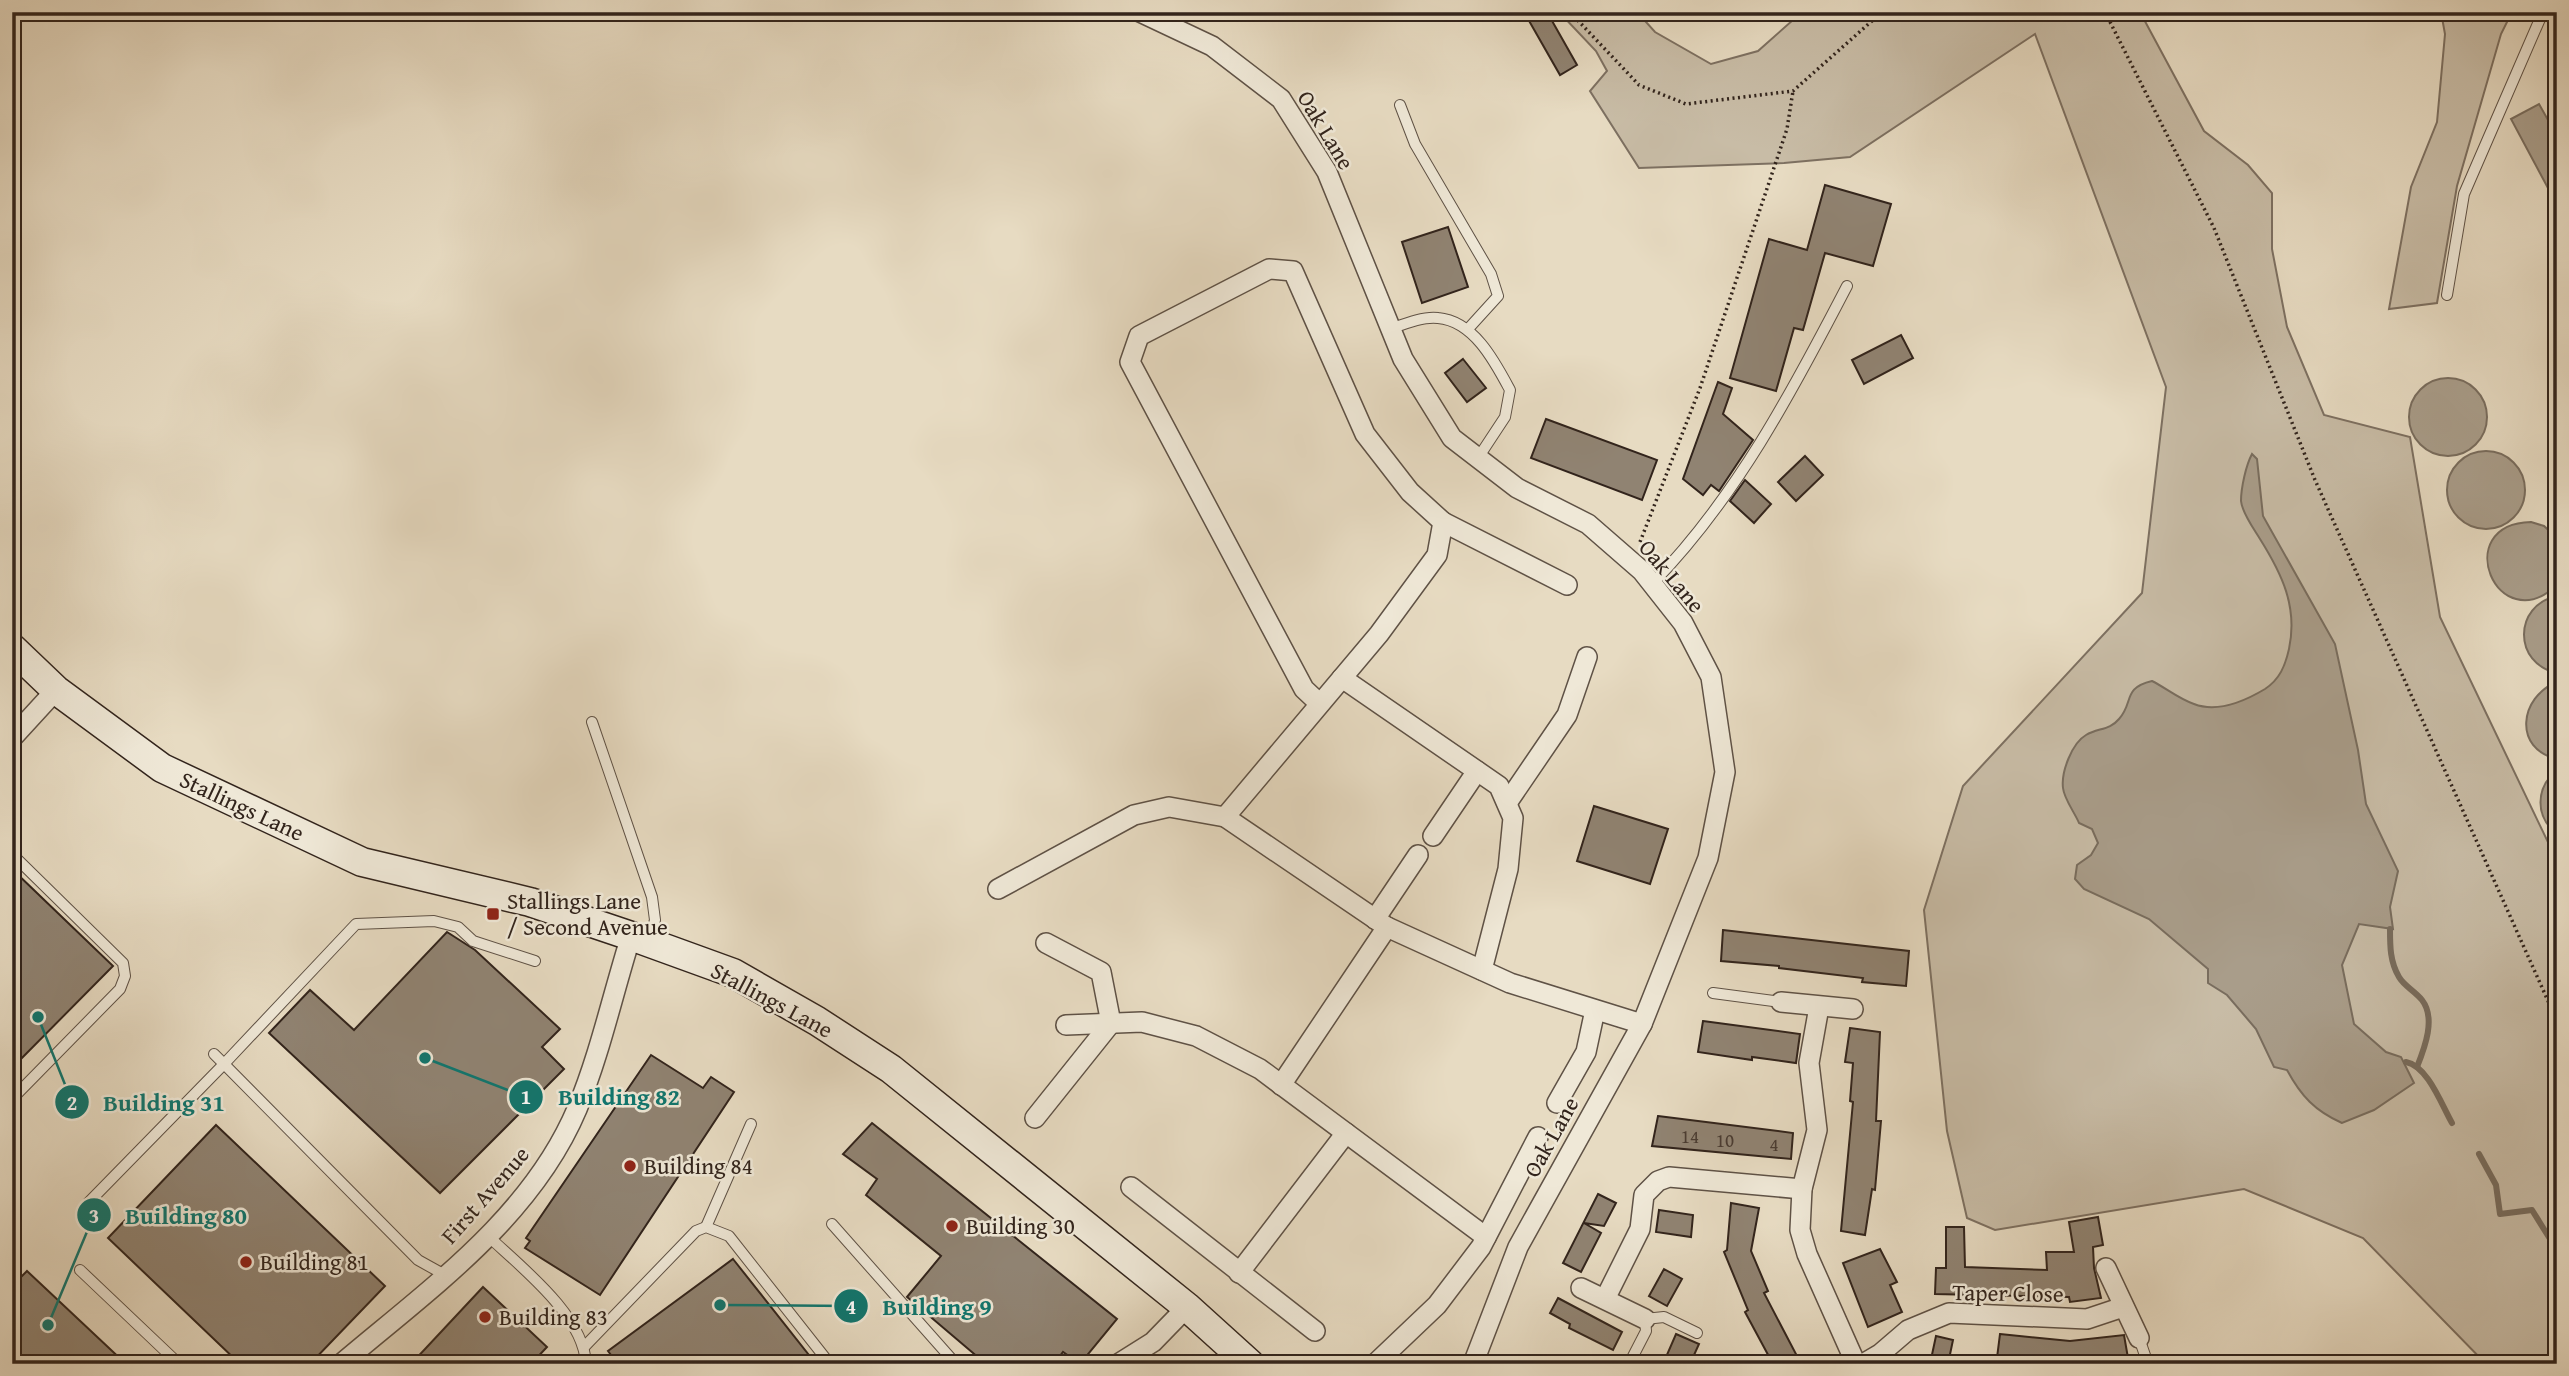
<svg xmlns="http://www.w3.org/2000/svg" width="2569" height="1376" font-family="'Gentium Book Plus',serif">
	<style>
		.green { fill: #c8bca6; stroke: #7d7061; stroke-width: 2 }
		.water { fill: #a99d8a; stroke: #796d5e; stroke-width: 2 }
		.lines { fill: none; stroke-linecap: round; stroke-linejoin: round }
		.stream { stroke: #796d5e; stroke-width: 6 }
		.building { fill: #908372; stroke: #32241c; stroke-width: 2 }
		.service-casing { stroke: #5f5246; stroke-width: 12 }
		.minor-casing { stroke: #5f5246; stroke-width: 22 }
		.secondary-casing { stroke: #32241c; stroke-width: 31 }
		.path { stroke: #32241c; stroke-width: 3.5; stroke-dasharray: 2 3.5; stroke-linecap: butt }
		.service { stroke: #efe8d7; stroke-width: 10 }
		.minor { stroke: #efe8d7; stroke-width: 19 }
		.secondary { stroke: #efe8d7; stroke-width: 28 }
		.poi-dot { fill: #8f2418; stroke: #efe8d7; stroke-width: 2.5 }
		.labels { text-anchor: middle; stroke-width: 5; stroke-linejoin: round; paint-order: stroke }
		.number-label { font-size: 19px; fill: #4a3c32 }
		.street-label { font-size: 23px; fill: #32241c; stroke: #efe8d7 }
		.poi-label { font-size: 23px; fill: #32241c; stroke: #efe8d7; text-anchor: start }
		.leader { fill: none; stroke: #0f766e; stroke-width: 2.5 }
		.callout-dot { fill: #0f766e; stroke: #efe8d7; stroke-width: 2.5 }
		.mark-label { font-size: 21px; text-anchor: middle; font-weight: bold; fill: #fff }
		.callout-label { font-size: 24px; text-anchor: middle; font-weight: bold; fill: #0f766e; stroke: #efe8d7; stroke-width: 5; stroke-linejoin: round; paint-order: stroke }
	</style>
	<rect width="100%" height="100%" fill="#e7dbc2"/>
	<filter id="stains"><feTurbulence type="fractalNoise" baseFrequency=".00286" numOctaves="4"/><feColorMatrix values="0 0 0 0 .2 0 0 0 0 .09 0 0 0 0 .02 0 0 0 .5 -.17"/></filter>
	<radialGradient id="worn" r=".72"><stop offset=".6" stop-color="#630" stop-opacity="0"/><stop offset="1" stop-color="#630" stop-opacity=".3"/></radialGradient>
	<g class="green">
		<polygon points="1559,12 1637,12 1655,32 1711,64 1758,51 1802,12 2140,12 2204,131 2248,165 2272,193 2272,249 2287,327 2324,415 2410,437 2440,617 2557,861 2557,1364 2486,1364 2363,1238 2244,1189 1995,1230 1967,1218 1947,1131 1924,910 1963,786 2142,593 2166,387 2035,34 1850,157 1784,163 1639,168 1590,91 1607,71 1596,51"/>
		<polygon points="2441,12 2512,12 2501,34 2457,186 2437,303 2389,309 2411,187 2437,122 2445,34"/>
	</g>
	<g class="water">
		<polygon points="2539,104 2557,136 2557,205 2511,119"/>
		<circle cx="2448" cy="417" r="39"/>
		<circle cx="2486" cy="490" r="39"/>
		<path d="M2252,454L2257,459L2263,516L2335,644L2358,750L2366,804L2398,871L2390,907L2393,929L2359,924L2342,965L2354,1024L2386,1052L2401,1057L2414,1083L2374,1110L2342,1123C2315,1111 2301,1096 2287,1070L2274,1067L2256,1029L2227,995L2208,983V969L2149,919L2084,889L2075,879L2077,865L2091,855L2098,843L2092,829L2079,823C2075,813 2064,799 2063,788C2061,772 2072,743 2086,735C2098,728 2110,730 2119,719C2134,703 2122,688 2152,681C2166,688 2179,699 2194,704C2217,713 2245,701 2265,689C2280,679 2285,666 2289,649C2298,607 2282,574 2260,539C2254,529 2242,513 2241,501C2241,488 2246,465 2252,454Z"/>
		<path d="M2531,522L2544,526L2557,538V585C2497,641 2449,524 2531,522Z"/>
		<path d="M2557,596V673C2513,664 2513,605 2557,596Z"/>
		<path d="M2557,682V759C2513,749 2519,697 2557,682Z"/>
		<path d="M2557,770V834C2535,817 2535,788 2557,770Z"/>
	</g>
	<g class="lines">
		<g class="stream">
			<path d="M2390,929C2390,946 2390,962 2399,977C2404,986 2415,991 2422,1000C2436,1018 2425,1047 2417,1067"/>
			<path d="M2406,1062C2428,1066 2442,1106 2452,1123"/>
			<polyline points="2479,1154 2496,1185 2500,1214 2532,1210 2557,1250"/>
		</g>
	</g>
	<g class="building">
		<polygon points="1524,12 1547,12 1577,65 1560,75"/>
		<polygon points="1825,185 1891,204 1873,266 1825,253 1803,330 1794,328 1776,391 1730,378 1769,239 1807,250"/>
		<polygon points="1448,227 1468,287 1422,303 1402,242"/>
		<polygon points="1901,335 1913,358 1864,384 1852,360"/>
		<polygon points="1463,359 1486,388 1467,402 1445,373"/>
		<polygon points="1718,382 1732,388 1723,414 1753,440 1719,491 1711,485 1703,495 1683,479"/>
		<polygon points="1546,419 1657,460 1642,500 1531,458"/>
		<polygon points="1805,456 1823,475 1796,501 1778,482"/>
		<polygon points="1745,480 1771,504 1754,523 1730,501"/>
		<polygon points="1594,806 1668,829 1650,884 1577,861"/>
		<polygon points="12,869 113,966 12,1068"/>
		<polygon points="1723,930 1909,951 1906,986 1862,982 1863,978 1779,968 1779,966 1721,961"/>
		<polygon points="447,932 475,950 560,1029 542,1047 564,1069 440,1193 269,1033 310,990 354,1030"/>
		<polygon points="1703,1021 1800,1034 1796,1063 1752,1057 1752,1060 1698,1052"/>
		<polygon points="1850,1028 1880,1032 1876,1121 1881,1121 1875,1190 1872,1189 1865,1235 1841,1231 1853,1102 1850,1101 1853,1063 1845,1062"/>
		<polygon points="651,1055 703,1088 711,1077 734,1092 600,1295 525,1248 530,1241 526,1238"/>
		<polygon points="1658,1116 1793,1133 1791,1159 1652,1146"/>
		<polygon points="872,1123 1117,1319 1080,1364 1063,1352 1054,1364 986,1364 907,1297 941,1256 866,1195 877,1179 843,1154"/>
		<polygon points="216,1125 385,1286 310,1364 240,1364 108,1238"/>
		<polygon points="1598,1194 1616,1203 1604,1226 1584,1223 1601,1233 1581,1272 1563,1263"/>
		<polygon points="1731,1203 1759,1208 1751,1251 1768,1291 1764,1293 1797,1356 1781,1364 1773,1364 1745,1312 1748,1310 1724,1252 1727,1250"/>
		<polygon points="1659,1210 1693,1215 1691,1237 1656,1232"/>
		<polygon points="2098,1217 2103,1245 2093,1247 2094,1268 2101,1298 2070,1302 2069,1297 1935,1294 1936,1268 1946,1268 1946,1227 1964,1227 1965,1267 2047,1270 2046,1252 2074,1252 2069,1222"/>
		<polygon points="1880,1249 1897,1282 1890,1285 1902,1312 1868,1327 1843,1263"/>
		<polygon points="733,1259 816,1364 618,1364 608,1351"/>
		<polygon points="1664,1269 1682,1279 1667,1306 1649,1296"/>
		<polygon points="27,1271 126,1364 12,1364 12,1286"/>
		<polygon points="483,1287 547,1347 531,1364 411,1364"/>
		<polygon points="1558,1298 1622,1332 1613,1350 1569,1328 1570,1324 1550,1313"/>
		<polygon points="1676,1334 1699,1344 1690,1364 1663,1364"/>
		<polygon points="2000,1334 2070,1341 2124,1335 2128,1358 2094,1364 2038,1364 1997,1358"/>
		<polygon points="1936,1336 1953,1340 1948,1364 1930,1364"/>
	</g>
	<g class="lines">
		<defs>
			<g id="service">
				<polyline points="1400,105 1415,144 1491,274 1498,296 1468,329"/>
				<polyline points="2447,295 2464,194 2543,12"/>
				<path d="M1390,329C1404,324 1424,316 1438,318C1474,321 1495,362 1510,390L1505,417L1478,458"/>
				<path d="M1652,584C1736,498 1792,392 1847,286"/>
				<polyline points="592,722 652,897 655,920 649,941"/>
				<polyline points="12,854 123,963 125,976 120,989 12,1099"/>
				<polyline points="1713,993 1781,1002"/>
				<polyline points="214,1054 224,1064 356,924 434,921 458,927 473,941 535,961"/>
				<polyline points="88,1203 224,1064 418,1260 445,1275"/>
				<polyline points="832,1224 956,1364"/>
				<polyline points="706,1227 751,1124"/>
				<path d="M488,1236C522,1268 584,1316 586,1364"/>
				<polyline points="80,1270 179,1364"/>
				<polyline points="2139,1338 2148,1364"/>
				<polyline points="585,1346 696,1231 706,1227 729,1236 830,1364"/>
				<polyline points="1629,1364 1646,1331 1645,1319 1664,1317 1697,1333"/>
			</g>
			<g id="minor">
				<polyline points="1140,12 1212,46 1281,99 1327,172 1403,359 1452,438 1517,488 1588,524 1642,571 1683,623 1711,677 1725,772 1708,858 1642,1024 1518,1247 1473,1364"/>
				<polyline points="1443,522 1567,585"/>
				<polyline points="1342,678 1499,786 1513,818 1508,869 1482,970"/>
				<polyline points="12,738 56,690"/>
				<polyline points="1507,803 1567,715 1587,657"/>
				<polyline points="1225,817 1379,634 1437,555 1443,522 1410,492 1365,434 1293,271 1269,269 1139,336 1130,362 1304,689 1320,704"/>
				<polyline points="1433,836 1477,771"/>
				<polyline points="998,889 1134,815 1169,807 1225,817 1387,927 1510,983 1642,1024"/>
				<polyline points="1375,919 1418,855"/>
				<polyline points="1781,1002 1853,1009"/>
				<polyline points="1819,1007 1809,1063 1817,1130 1802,1189 1800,1230 1807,1254 1856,1364"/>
				<polyline points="1066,1025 1142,1022 1196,1036 1260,1069 1486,1237"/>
				<polyline points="1281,1085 1387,927"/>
				<polyline points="1557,1103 1586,1052 1595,1010"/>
				<polyline points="1035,1118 1111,1023 1101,972 1046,943"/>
				<polyline points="1131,1187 1315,1331"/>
				<polyline points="2106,1268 2139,1338"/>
				<polyline points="1239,1273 1346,1133"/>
				<polyline points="1581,1288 1645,1319"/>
				<polyline points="1605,1299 1640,1229 1644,1195 1658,1181 1669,1177 1802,1189"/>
				<path d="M341,1364C428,1290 531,1218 577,1109C600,1054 613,993 631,936"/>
				<polyline points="1118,1364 1153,1342 1187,1307"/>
				<polyline points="1375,1364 1437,1305 1481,1247 1538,1137"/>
				<polyline points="1863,1364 1880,1354 1908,1330 1949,1313 2087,1319 2123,1307"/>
			</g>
			<polyline id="secondary" points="12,648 56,690 162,768 362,862 530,902 631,936 733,973 817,1021 891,1069 1187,1307 1250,1364"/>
		</defs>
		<use href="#service" class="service-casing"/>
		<use href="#minor" class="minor-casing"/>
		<use href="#secondary" class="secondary-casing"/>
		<g class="path">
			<polyline points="1570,12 1639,85 1686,104 1793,91 1882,12"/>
			<polyline points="2105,12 2214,228 2315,480 2557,1021"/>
			<polyline points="1640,542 1700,388 1787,129 1793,91"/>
		</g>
		<use href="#service" class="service"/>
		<use href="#minor" class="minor"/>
		<use href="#secondary" class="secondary"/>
	</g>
	<g class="poi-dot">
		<rect x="486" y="907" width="14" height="14" rx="3.5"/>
		<circle cx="630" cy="1166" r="7"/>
		<circle cx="952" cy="1226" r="7"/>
		<circle cx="246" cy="1262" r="7"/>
		<circle cx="485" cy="1317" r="7"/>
	</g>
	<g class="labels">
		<g class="number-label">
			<text x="1690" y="1143">14</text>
			<text x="1725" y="1147">10</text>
			<text x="1774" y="1151">4</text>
		</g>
		<g class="street-label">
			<text transform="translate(1326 130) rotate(59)" y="8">Oak Lane</text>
			<text transform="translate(1672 576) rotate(50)" y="8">Oak Lane</text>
			<text transform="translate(242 806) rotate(25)" y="8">Stallings Lane</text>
			<text transform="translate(772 1000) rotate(28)" y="8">Stallings Lane</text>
			<text transform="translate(1551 1137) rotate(-61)" y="8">Oak Lane</text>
			<text transform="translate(485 1195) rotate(-49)" y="8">First Avenue</text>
			<text transform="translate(2008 1293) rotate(1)" y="8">Taper Close</text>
		</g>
		<g class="poi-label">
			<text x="507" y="909">Stallings Lane<tspan x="507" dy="26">/ Second Avenue</tspan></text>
			<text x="644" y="1174">Building 84</text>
			<text x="966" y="1234">Building 30</text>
			<text x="260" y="1270">Building 81</text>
			<text x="499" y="1325">Building 83</text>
		</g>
	</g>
	<path class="leader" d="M425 1058L526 1097M38 1017L72 1102M48 1325L94 1215M720 1305L851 1306"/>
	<g class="callout-dot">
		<circle cx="425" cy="1058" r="7"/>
		<circle cx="38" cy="1017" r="7"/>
		<circle cx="48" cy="1325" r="7"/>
		<circle cx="720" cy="1305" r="7"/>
		<circle cx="526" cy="1097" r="18"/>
		<circle cx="72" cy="1102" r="18"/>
		<circle cx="94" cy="1215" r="18"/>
		<circle cx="851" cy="1306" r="18"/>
	</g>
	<g class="mark-label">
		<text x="526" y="1104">1</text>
		<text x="72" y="1110">2</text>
		<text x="94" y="1223">3</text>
		<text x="851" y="1314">4</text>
	</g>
	<g class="callout-label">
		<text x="619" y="1105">Building 82</text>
		<text x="164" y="1111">Building 31</text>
		<text x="186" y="1224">Building 80</text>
		<text x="937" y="1315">Building 9</text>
	</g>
	<rect width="2569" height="1376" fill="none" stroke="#e7dbc2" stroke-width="42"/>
	<rect x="14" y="14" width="2541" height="1348" fill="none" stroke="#32241c" stroke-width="3.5"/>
	<rect x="21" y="21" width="2527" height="1334" fill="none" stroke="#32241c" stroke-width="2"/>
	<rect width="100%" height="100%" filter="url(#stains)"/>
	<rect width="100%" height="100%" fill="url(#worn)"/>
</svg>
